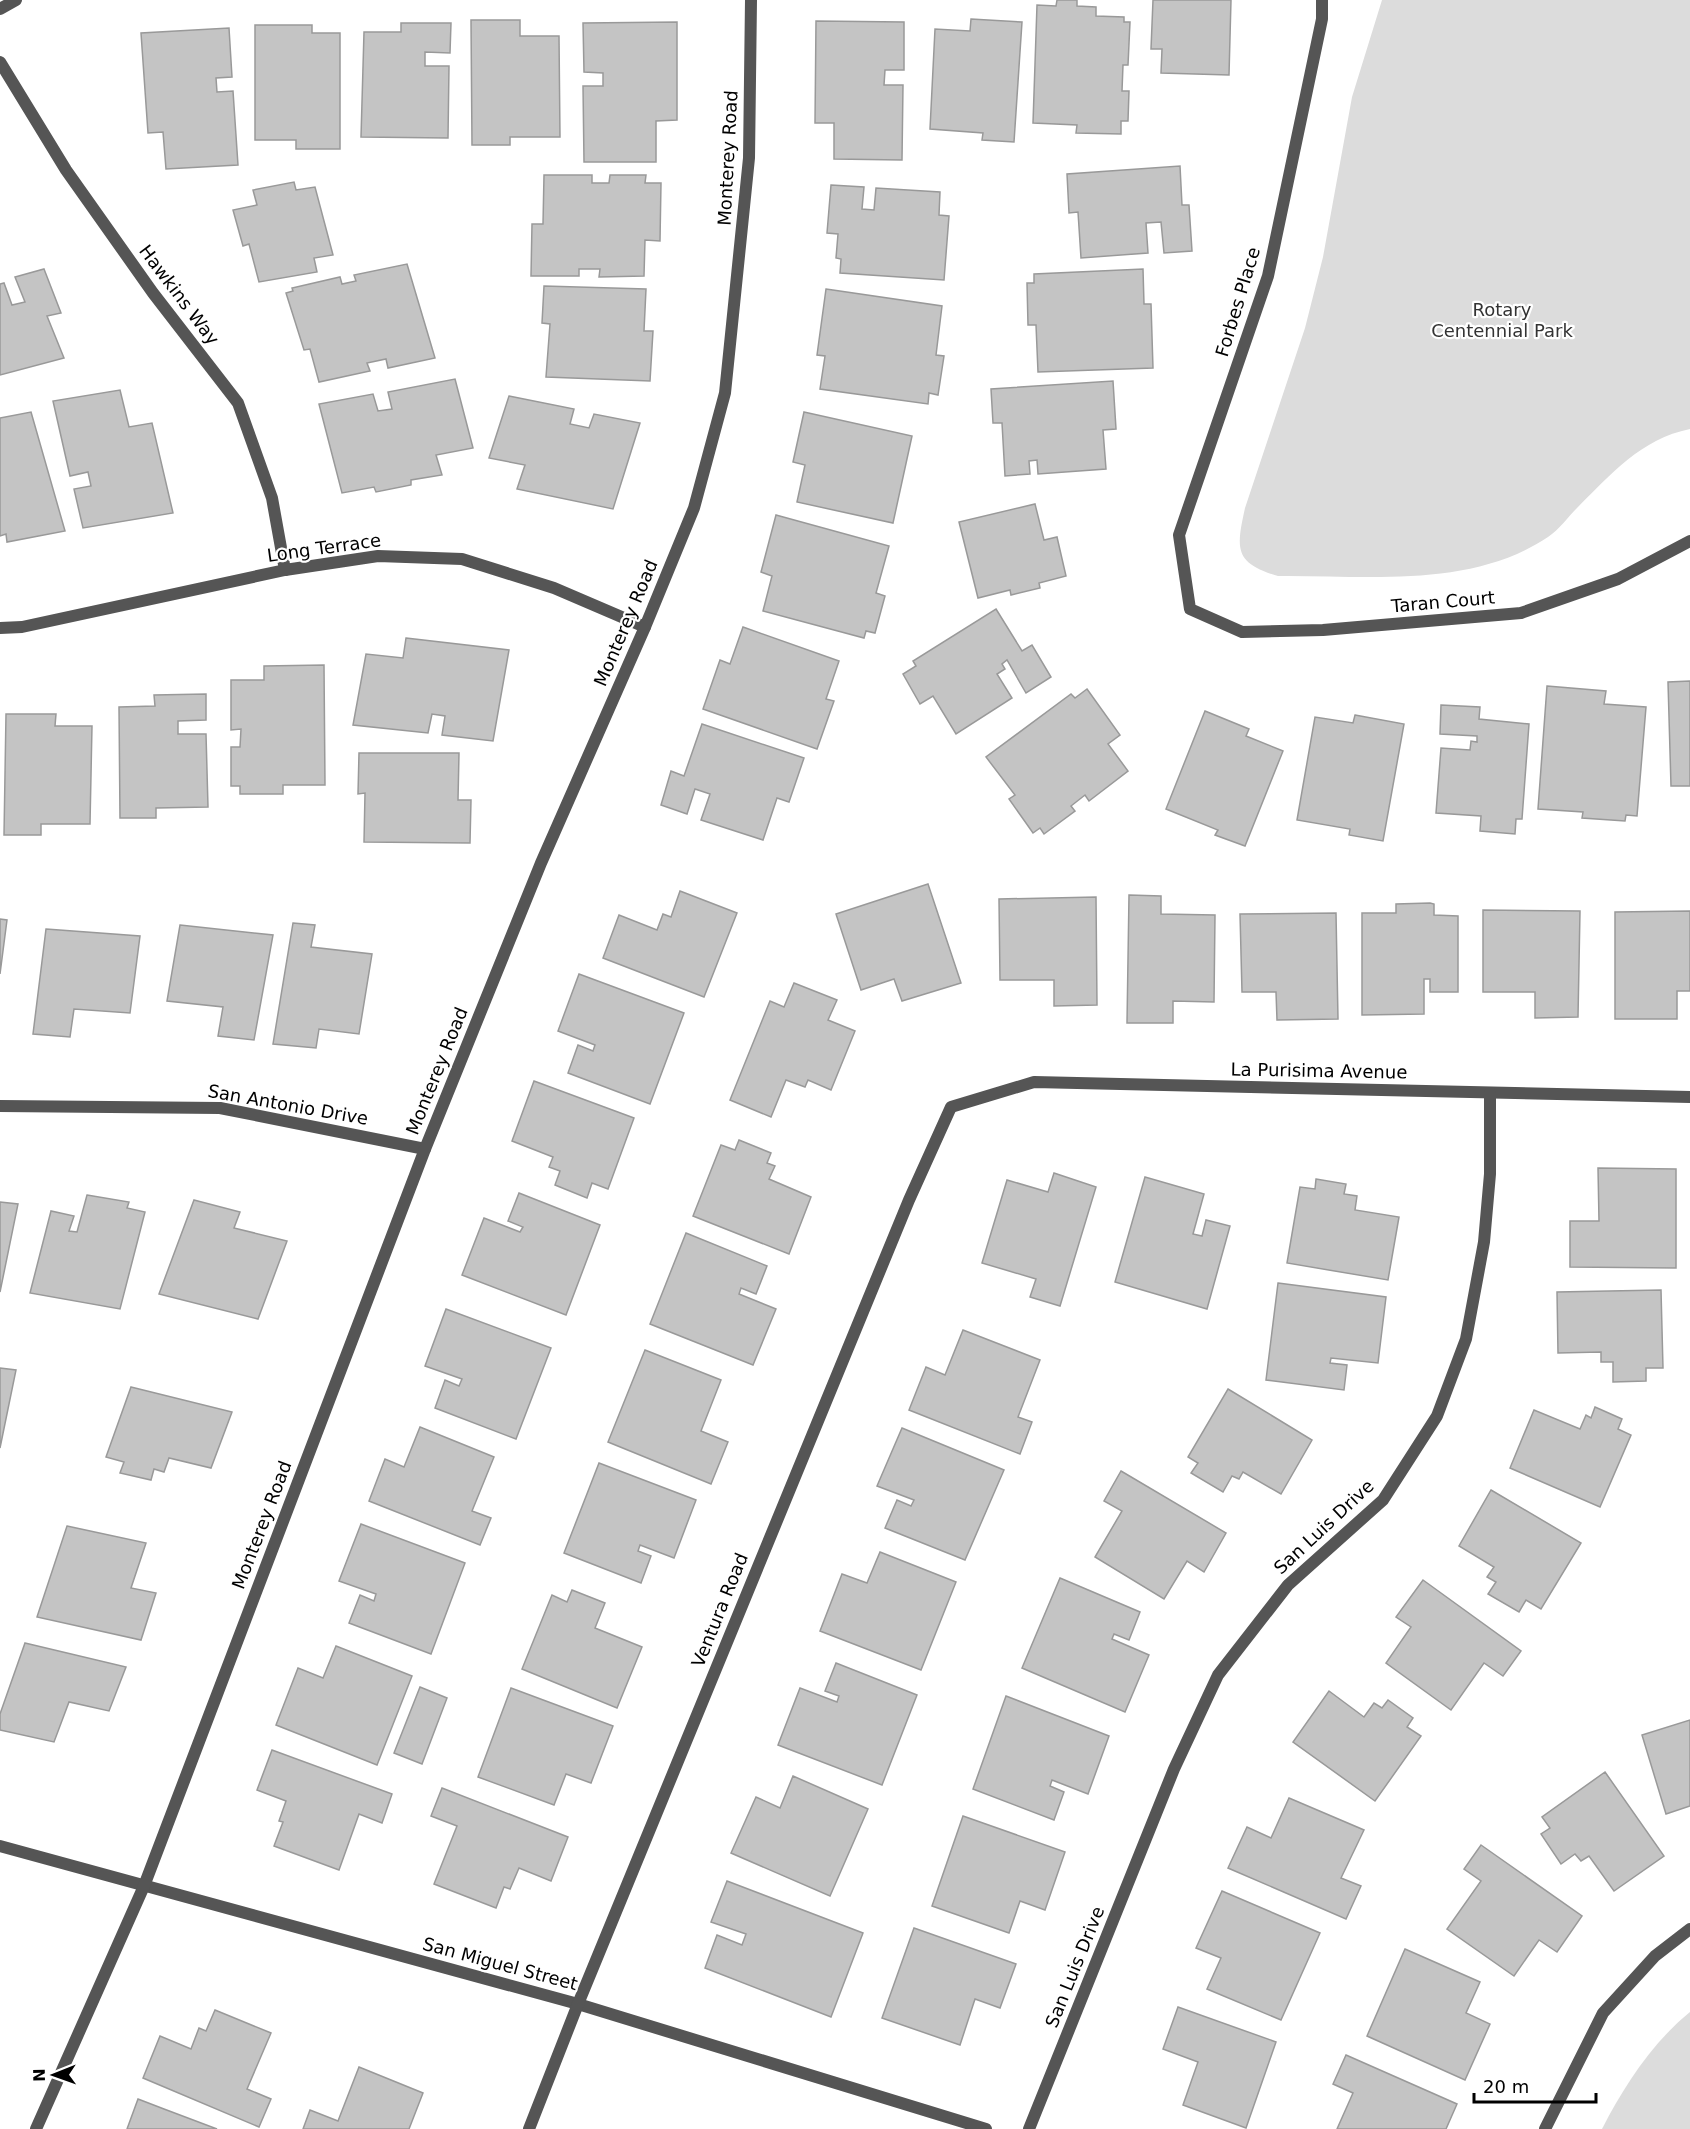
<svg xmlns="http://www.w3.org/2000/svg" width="1690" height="2129" font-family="'DejaVu Sans',sans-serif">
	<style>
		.green { fill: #dcdcdc }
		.building { fill: #c4c4c4; stroke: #999; stroke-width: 1.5 }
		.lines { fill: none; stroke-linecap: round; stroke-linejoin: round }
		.minor { stroke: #555; stroke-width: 12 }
		.labels { text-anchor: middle; stroke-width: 4.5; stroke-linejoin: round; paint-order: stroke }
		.street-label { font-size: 18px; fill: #000; stroke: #fff }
		.park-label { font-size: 18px; fill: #333; stroke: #fff }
	</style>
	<rect width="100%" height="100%" fill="#fff"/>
	<g class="green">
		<path d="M1382,0H1690V429C1641,439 1611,474 1577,508C1568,517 1559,530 1548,537C1470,589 1367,575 1278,576C1234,563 1236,549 1245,508L1305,328L1323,257L1352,97Z"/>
		<path d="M1690,2012V2129H1602C1624,2086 1652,2043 1690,2012Z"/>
	</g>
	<g class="building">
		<polygon points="1057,0 1077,0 1077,6 1096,7 1096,16 1124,17 1124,22 1130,22 1128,65 1123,65 1122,91 1129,91 1128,121 1121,121 1121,134 1076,133 1077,125 1033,123 1037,5 1056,6"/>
		<polygon points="1153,0 1231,0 1229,75 1161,73 1162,49 1151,49"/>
		<polygon points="971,19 1022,22 1014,142 982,140 983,133 930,129 935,29 970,31"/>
		<polygon points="471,20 520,20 520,36 559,36 560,137 510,137 510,145 472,145"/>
		<polygon points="816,21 904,22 904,70 885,70 884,85 903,85 902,160 834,159 834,123 815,123"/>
		<polygon points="677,22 677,120 656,121 656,162 584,162 583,86 603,86 603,73 584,72 583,23"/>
		<polygon points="401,23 451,23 450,53 425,52 425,66 449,66 448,138 361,137 364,32 401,32"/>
		<polygon points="255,25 312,25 312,33 340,33 340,149 296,149 296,140 255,140"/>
		<polygon points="229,28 232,77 216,78 217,92 233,91 238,165 166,169 163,132 148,133 141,33"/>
		<polygon points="1180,166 1182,205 1189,205 1192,251 1164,253 1161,222 1146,223 1148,253 1081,258 1078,212 1069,213 1067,174"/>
		<polygon points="544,175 592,175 592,183 609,183 610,175 646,175 645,183 661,183 660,241 645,240 644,276 599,277 600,269 579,269 579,276 531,276 532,224 543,224"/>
		<polygon points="294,182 296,190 315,187 333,255 314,258 317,272 259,282 249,244 243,246 233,210 257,205 253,190"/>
		<polygon points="831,185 864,187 862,209 874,210 876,188 940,192 939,215 949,216 944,280 840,273 841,259 836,258 838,234 827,233"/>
		<polygon points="407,264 435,358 388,368 386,359 367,363 370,371 319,382 310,349 304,350 286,293 293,291 292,288 340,277 342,284 356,281 354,275"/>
		<polygon points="44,269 61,313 47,316 64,358 0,375 0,284 4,283 12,305 25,302 15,277"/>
		<polygon points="1143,269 1144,304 1151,304 1153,368 1038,372 1036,325 1028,325 1027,283 1034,283 1034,274"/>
		<polygon points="544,286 646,289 644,331 653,331 650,381 546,377 550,324 542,323"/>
		<polygon points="826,289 942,306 936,355 944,356 938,395 929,393 928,404 820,389 825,356 817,355"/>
		<polygon points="455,379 473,448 436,455 442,475 411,480 411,485 376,492 374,487 342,493 319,404 373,394 378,411 392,409 388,392"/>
		<polygon points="1113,381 1116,429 1103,430 1106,469 1038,474 1037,460 1029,461 1030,474 1005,476 1002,423 993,423 991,389"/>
		<polygon points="120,390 129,427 152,423 173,513 83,528 74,489 91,486 88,472 70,476 53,401"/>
		<polygon points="509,396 574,409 570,424 589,428 594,414 640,423 613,509 517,489 525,465 489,458"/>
		<polygon points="31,412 65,531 7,542 6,534 0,536 0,418"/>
		<polygon points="804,412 912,436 893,523 797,502 805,465 793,462"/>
		<polygon points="1035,504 1044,540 1057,537 1066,576 1039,583 1040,588 1011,595 1010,590 978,598 959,522"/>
		<polygon points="776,515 889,546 876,593 885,596 875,633 866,631 864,638 763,611 772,576 761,572"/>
		<polygon points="996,609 1022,651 1032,645 1051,677 1026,693 1007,660 1002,664 1005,669 997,674 1012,698 956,734 933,696 920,704 903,674 916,666 913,661"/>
		<polygon points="743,627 839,661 826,699 834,701 817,749 703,709 720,660 730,664"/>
		<polygon points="406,638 509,650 493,741 442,735 445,716 432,714 428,733 353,725 366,654 403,658"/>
		<polygon points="324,665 325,785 283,785 283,794 240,794 240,786 231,786 231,747 240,747 241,729 231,730 231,680 264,680 264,666"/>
		<polygon points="1690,681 1690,786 1671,786 1668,682"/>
		<polygon points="1547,686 1606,691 1604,704 1646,707 1637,816 1626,815 1625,821 1582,818 1583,812 1538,809"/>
		<polygon points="1087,689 1120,735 1108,744 1128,771 1089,801 1085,795 1071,806 1075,811 1044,834 1040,828 1033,833 1009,799 1015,795 986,757 1071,694 1075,698"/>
		<polygon points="206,694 206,720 178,721 178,734 206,734 208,807 156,808 156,818 120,818 119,707 155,706 154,695"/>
		<polygon points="1441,705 1480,707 1479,719 1529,724 1522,819 1516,819 1515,834 1480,831 1481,816 1436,813 1441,748 1470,750 1471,741 1477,742 1477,736 1440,734"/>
		<polygon points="1205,711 1249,729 1246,736 1283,751 1245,846 1215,835 1218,830 1166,809"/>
		<polygon points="6,714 56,714 55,726 92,726 90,824 41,824 41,835 4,835"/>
		<polygon points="1355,715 1404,724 1383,841 1349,835 1350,829 1297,820 1315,717 1353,723"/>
		<polygon points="702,724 804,758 789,802 777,798 763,840 701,820 710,794 695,789 687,814 661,805 671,771 684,776"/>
		<polygon points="359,753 459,753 458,800 471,800 470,843 364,842 365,793 358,794"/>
		<polygon points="928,884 961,983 902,1001 894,979 861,990 836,914"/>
		<polygon points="680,891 737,913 704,997 603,958 619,915 657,930 663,914 671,917"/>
		<polygon points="1129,895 1161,896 1161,914 1215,915 1214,1002 1173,1001 1173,1023 1127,1023"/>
		<polygon points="1096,897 1097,1005 1054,1006 1054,980 1000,980 999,899"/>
		<polygon points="1430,903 1434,904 1434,915 1458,916 1458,992 1430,992 1430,979 1424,979 1424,1014 1362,1015 1362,913 1396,913 1396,904"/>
		<polygon points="1483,910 1580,911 1578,1017 1535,1018 1535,992 1483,992"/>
		<polygon points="1690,911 1690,991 1677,991 1677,1019 1615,1019 1615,912"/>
		<polygon points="1336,913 1338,1019 1277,1020 1276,992 1242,992 1240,914"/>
		<polygon points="0,919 7,920 0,974"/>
		<polygon points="293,923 315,925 311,947 372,954 359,1034 319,1029 316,1048 273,1044"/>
		<polygon points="180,925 273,935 254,1040 218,1036 223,1007 167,1001"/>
		<polygon points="46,929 140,936 130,1013 74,1009 70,1037 33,1034"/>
		<polygon points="579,974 684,1013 650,1104 568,1073 578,1045 593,1051 595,1045 558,1031"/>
		<polygon points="794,983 837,1000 828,1020 855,1031 831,1090 808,1080 805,1087 786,1080 771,1117 730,1100 770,1001 784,1007"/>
		<polygon points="534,1081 634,1118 608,1189 592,1183 587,1198 555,1185 560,1171 549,1167 553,1157 512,1141"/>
		<polygon points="739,1140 771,1153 767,1163 775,1166 769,1179 811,1197 789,1254 693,1216 721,1145 735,1150"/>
		<polygon points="1598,1168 1676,1169 1676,1268 1570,1267 1570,1221 1599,1221"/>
		<polygon points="1054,1173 1096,1187 1060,1306 1030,1297 1036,1279 982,1263 1007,1180 1048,1192"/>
		<polygon points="1145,1177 1204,1194 1193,1234 1202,1236 1206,1220 1230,1226 1207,1309 1115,1282"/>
		<polygon points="1316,1179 1346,1184 1344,1194 1357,1196 1355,1210 1399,1217 1388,1280 1287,1263 1300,1187 1315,1189"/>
		<polygon points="519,1193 600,1225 566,1315 462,1275 484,1218 520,1232 523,1227 508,1221"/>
		<polygon points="87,1195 129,1202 127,1208 145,1212 120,1309 30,1293 51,1211 74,1216 69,1231 77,1232"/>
		<polygon points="194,1200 240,1212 234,1228 287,1241 258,1319 159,1294"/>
		<polygon points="0,1202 18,1204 0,1292"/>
		<polygon points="686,1233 767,1266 756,1294 741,1288 739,1294 776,1309 753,1365 650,1324"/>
		<polygon points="1278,1283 1386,1297 1378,1363 1331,1358 1330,1363 1347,1365 1344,1390 1266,1380"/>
		<polygon points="1661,1290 1663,1368 1646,1368 1646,1381 1613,1382 1613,1362 1601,1362 1601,1352 1558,1353 1557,1292"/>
		<polygon points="446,1309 551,1348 516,1439 435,1408 445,1380 459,1386 462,1379 425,1366"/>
		<polygon points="963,1330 1040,1360 1018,1417 1032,1422 1020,1454 909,1410 926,1367 945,1375"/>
		<polygon points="645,1350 721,1380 701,1431 728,1442 711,1484 608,1442"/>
		<polygon points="0,1368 16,1370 0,1448"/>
		<polygon points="131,1387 232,1412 211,1468 169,1458 164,1472 154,1469 151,1480 120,1473 124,1462 106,1457"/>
		<polygon points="1228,1389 1312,1440 1281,1494 1243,1472 1239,1479 1232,1476 1223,1492 1191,1473 1198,1463 1188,1457"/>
		<polygon points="1595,1407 1622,1419 1618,1429 1631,1435 1600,1507 1510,1468 1534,1410 1580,1429 1586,1415 1591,1418"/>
		<polygon points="420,1427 494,1457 472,1511 491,1518 480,1545 369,1501 385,1459 404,1467"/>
		<polygon points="902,1428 1004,1470 965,1560 885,1528 897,1500 911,1506 914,1500 877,1486"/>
		<polygon points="599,1463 696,1500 674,1558 640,1545 638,1551 651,1556 641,1583 564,1553"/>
		<polygon points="1121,1471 1226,1533 1204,1572 1187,1561 1164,1599 1095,1557 1122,1511 1104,1501"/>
		<polygon points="1491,1490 1581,1543 1541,1609 1526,1600 1519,1612 1488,1594 1496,1582 1487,1577 1494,1567 1459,1546"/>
		<polygon points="361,1524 465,1563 431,1654 349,1623 360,1595 374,1601 376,1594 339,1581"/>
		<polygon points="67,1526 146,1543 131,1588 156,1593 141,1640 37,1617"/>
		<polygon points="880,1552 956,1582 921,1670 820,1631 842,1574 867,1583"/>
		<polygon points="1060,1578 1140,1612 1129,1640 1114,1634 1112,1639 1149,1655 1125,1712 1022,1668"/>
		<polygon points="1423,1580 1521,1651 1503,1676 1484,1663 1451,1710 1386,1663 1411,1627 1396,1617"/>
		<polygon points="572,1590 605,1603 595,1628 642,1647 617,1708 522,1669 552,1595 567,1602"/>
		<polygon points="25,1643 126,1667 109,1711 69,1702 54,1742 0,1730 0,1714"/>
		<polygon points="336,1646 412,1676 377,1765 276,1725 298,1668 323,1678"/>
		<polygon points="836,1663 917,1695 882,1785 778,1745 800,1688 837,1702 839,1696 825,1691"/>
		<polygon points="420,1687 447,1698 422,1764 394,1753"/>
		<polygon points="511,1688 613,1726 591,1783 566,1774 554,1805 478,1777"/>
		<polygon points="1329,1691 1364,1717 1374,1703 1382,1708 1388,1700 1413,1718 1407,1727 1421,1736 1375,1801 1293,1742"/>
		<polygon points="1006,1696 1109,1736 1088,1794 1052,1780 1050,1786 1064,1792 1054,1820 973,1789"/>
		<polygon points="1690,1720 1690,1806 1666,1814 1642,1735"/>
		<polygon points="272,1750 392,1794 382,1823 359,1814 339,1870 274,1846 283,1822 279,1821 286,1801 257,1790"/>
		<polygon points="1605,1772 1664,1856 1614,1891 1589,1856 1581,1861 1575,1854 1561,1864 1541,1834 1550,1828 1542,1817"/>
		<polygon points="793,1776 868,1809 830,1896 731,1853 756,1797 780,1808"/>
		<polygon points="442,1788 568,1837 551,1881 519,1868 510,1889 504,1887 496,1908 434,1884 457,1826 431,1816"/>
		<polygon points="1289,1798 1364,1830 1341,1878 1361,1886 1346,1919 1228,1868 1247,1827 1271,1838"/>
		<polygon points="963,1816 1065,1852 1045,1910 1020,1901 1009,1933 932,1906"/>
		<polygon points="1481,1845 1582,1916 1557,1952 1539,1940 1514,1976 1447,1929 1481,1881 1464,1869"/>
		<polygon points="727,1881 863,1933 831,2017 705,1968 717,1935 742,1945 746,1934 711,1922"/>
		<polygon points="1222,1891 1320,1933 1281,2020 1207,1989 1221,1958 1196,1948"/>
		<polygon points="914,1928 1016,1964 1000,2008 975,1999 960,2045 882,2018"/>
		<polygon points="1405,1949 1480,1982 1466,2013 1490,2024 1465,2080 1367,2036"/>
		<polygon points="1178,2007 1276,2042 1246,2128 1183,2105 1198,2062 1163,2049"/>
		<polygon points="215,2010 271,2033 247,2089 271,2099 259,2127 143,2078 160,2036 191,2049 199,2028 206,2031"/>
		<polygon points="1346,2055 1457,2104 1446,2129 1337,2129 1353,2093 1333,2084"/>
		<polygon points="359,2067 423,2093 409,2129 303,2129 310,2110 338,2121"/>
		<polygon points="138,2099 164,2109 217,2129 127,2129"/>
	</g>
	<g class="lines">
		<g class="minor">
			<polyline points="1322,0 1322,19 1268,276 1179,535 1190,609 1242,632 1323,630 1521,613 1618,579 1690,541"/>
			<polyline points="0,9 16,0"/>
			<polyline points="0,62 66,170 153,293 238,403 272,498 285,570"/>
			<polyline points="0,628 22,627 285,570 378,556 462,559 554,588 645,627"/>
			<polyline points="0,1106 220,1108 425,1149"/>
			<polyline points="0,1846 578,2004 986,2129"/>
			<polyline points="36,2129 144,1886 425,1149 541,863 645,627 694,508 725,393 749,158 751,0"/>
			<polyline points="529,2129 578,2004 909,1200 951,1107 1034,1082 1690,1097"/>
			<polyline points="1029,2129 1174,1769 1218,1675 1288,1585 1383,1500 1437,1416 1466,1339 1484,1242 1490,1174 1490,1093"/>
			<polyline points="1545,2129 1603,2013 1655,1956 1690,1929"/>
		</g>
	</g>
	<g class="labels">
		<g class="street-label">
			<text transform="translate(728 158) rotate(-87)" y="6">Monterey Road</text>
			<text transform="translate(179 295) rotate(53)" y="6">Hawkins Way</text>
			<text transform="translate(1238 302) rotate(-73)" y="6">Forbes Place</text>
			<text transform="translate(324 548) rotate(-8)" y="6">Long Terrace</text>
			<text transform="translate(1443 602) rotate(-5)" y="6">Taran Court</text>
			<text transform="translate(626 623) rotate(-67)" y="6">Monterey Road</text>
			<text transform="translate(437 1071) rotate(-68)" y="6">Monterey Road</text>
			<text transform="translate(1319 1071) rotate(1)" y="6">La Purisima Avenue</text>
			<text transform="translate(288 1105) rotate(10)" y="6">San Antonio Drive</text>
			<text transform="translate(262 1525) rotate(-69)" y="6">Monterey Road</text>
			<text transform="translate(1324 1527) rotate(-43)" y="6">San Luis Drive</text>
			<text transform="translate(720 1610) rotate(-68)" y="6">Ventura Road</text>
			<text transform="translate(500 1964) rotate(15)" y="6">San Miguel Street</text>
			<text transform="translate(1075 1967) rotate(-68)" y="6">San Luis Drive</text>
		</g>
		<g class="park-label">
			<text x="1502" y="316">Rotary<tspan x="1502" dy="21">Centennial Park</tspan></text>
		</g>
	</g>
	<g transform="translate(54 2075) rotate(269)" stroke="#ffffff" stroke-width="4.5" paint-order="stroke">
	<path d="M0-4.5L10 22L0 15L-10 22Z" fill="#000000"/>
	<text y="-9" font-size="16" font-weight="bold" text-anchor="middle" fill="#000000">N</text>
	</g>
	<path d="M1474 2093v9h122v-9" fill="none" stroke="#000000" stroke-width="3"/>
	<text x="1483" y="2093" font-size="18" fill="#000000" stroke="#ffffff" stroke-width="4.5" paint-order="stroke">20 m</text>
</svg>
